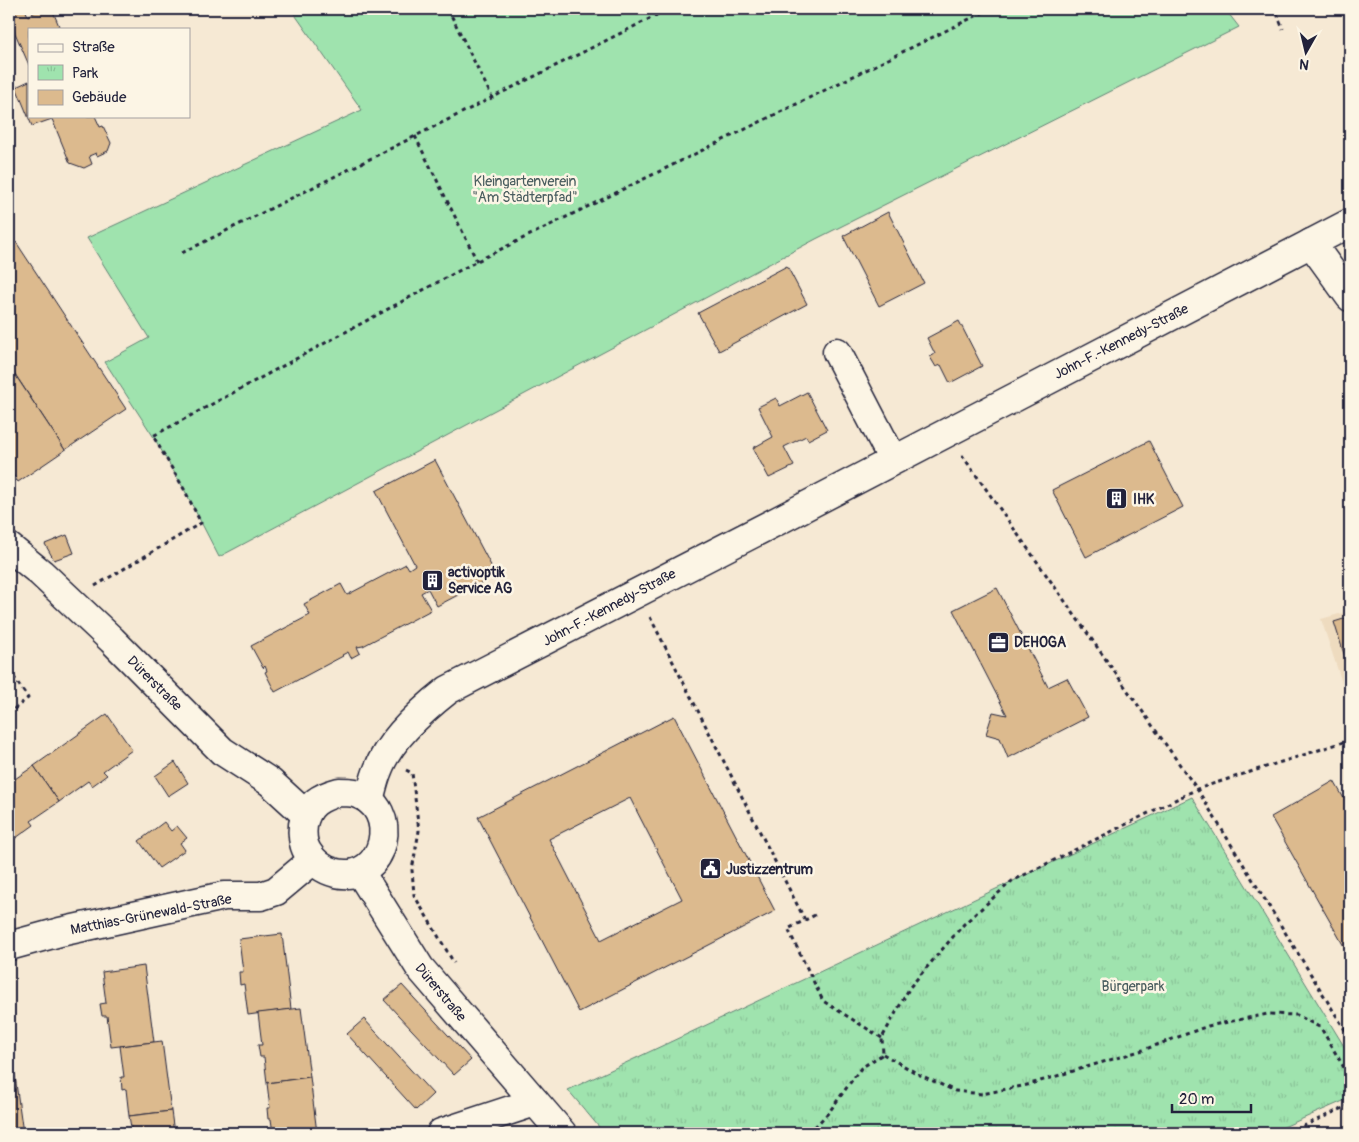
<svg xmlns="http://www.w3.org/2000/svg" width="1359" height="1142" font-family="Pangolin,sans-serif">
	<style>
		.built { fill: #eedbbf }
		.park { fill: url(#park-tufts); stroke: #608274 }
		.garden { fill: #9fe3ae; stroke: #608274 }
		.building { fill: #dcba8e; stroke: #22223b; fill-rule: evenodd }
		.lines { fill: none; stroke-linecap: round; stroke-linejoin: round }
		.minor-casing { stroke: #22223b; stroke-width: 31 }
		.path { stroke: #22223b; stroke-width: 3; stroke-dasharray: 4 4; stroke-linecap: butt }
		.minor { stroke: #fcf5e5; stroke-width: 28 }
		.labels { text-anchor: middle; stroke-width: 5; stroke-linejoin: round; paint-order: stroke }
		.park-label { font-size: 14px; fill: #485c5e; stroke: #fcf5e5 }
		.street-label { font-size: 14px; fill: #22223b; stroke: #fcf5e5 }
		.poi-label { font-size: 14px; font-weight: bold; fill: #22223b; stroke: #fcf5e5; text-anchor: start }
	</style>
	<defs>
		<pattern id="park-tufts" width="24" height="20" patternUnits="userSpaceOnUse" patternTransform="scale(1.25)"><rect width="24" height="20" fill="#9fe3ae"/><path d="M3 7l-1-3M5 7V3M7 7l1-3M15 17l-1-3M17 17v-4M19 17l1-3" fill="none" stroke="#89c297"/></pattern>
	</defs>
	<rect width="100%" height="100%" fill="#f6e9d4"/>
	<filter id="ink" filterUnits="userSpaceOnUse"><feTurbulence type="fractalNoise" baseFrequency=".02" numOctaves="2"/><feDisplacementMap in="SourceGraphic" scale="10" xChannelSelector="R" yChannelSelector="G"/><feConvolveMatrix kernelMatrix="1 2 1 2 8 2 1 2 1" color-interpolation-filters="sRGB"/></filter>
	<g filter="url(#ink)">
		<polygon class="built" points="1350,611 1350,707 1321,619"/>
		<polygon class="park" points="1192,797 1350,1056 1350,1098 1270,1133 604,1133 568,1090"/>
		<polygon class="garden" points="291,9 1225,9 1239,27 816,239 219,557 184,489 153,436 105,362 149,338 87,238 362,110"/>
		<g class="building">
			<polygon points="20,9 25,9 28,16 35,12 34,10 36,9 52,9 59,26 57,27 58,29 29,29 29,65 11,24 16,11"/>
			<polygon points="29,81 29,116 95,116 100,127 103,126 111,143 108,151 97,156 96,153 89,156 92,164 84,168 70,163 52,119 32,126 16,87"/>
			<polygon points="888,212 924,283 879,306 843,236"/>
			<polygon points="16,242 126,409 65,450 9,365 9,247"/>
			<polygon points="787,266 807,304 719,351 698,313"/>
			<polygon points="959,321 982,366 950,383 941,365 936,367 930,357 935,354 927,338"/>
			<polygon points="9,367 10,367 65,450 18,482 9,468"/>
			<polygon points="807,392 827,430 808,440 806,436 784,447 794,466 769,478 753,448 773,437 758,407 776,398 780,406"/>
			<polygon points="1149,441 1183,507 1086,557 1052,490"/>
			<polygon points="435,460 496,575 437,606 428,589 421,593 431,610 363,646 357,647 360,653 351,658 348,652 342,655 343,656 275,692 265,672 267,671 265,666 263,668 251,646 310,615 304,604 341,584 347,595 406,564 409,569 415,565 376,491"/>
			<polygon points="67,535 74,553 54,560 45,544"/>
			<polygon points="997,588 1048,687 1067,678 1088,717 1008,758 1000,738 986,734 993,712 1007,715 953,610"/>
			<polygon points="1350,617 1350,673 1334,622"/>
			<polygon points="107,714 132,750 103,771 107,775 92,786 88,781 59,802 34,766"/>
			<path d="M674,716L775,911L579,1012L478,817ZM630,798L682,899L601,940L549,839Z"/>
			<polygon points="175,762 188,783 168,796 155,776"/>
			<polygon points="34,766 59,802 31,821 34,825 9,843 9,783"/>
			<polygon points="1334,781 1350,809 1350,957 1271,817"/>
			<polygon points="164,822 171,831 177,826 187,838 180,843 185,850 159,868 139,841"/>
			<polygon points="282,934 291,1009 248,1015 244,984 240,985 239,972 243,972 239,939"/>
			<polygon points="144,966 154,1042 111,1047 107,1016 102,1016 100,1004 106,1003 102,972"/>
			<polygon points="402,985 471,1060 454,1075 384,1000"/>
			<polygon points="301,1008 310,1077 267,1083 264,1057 260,1057 258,1045 262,1045 258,1013"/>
			<polygon points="364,1019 433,1094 416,1110 347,1034"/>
			<polygon points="9,1026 14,1069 9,1070"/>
			<polygon points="162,1041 171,1111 129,1116 126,1089 122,1090 121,1077 124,1077 120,1046"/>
			<polygon points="14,1069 23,1133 9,1133 9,1070"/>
			<polygon points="310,1077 317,1133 273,1133 271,1119 268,1119 267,1108 270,1108 267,1083"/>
			<polygon points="171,1111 174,1133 132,1133 129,1116"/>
		</g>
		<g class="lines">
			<defs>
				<g id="minor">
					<polyline points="1311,243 1350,297"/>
					<polyline points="837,352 893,460"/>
					<polyline points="9,547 41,573 112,640 222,751 270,782 305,814"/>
					<path d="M339,792C344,792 350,792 355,793C403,807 386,884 336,873C323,870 314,863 307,851C303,844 302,833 303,825C307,804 320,797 339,792Z"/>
					<path d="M369,800C372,790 374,779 378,770C389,740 424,709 448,690L783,518L1350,223"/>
					<polyline points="360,872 420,968 562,1133"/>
					<polyline points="9,946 60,932 224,896 261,896 276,891 313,860"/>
					<polyline points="441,1133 535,1102"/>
				</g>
			</defs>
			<use href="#minor" class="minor-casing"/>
			<g class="path">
				<polyline points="448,9 492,97"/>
				<polyline points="1281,9 1276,11 1283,29"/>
				<polyline points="415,136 477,261"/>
				<polyline points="182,253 669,9"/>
				<polyline points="962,455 1197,789 1350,1038"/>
				<polyline points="95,586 201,523 184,489 153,436 477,261 990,9"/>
				<polyline points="650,617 805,920"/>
				<polyline points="9,670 28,698 9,713"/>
				<polyline points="406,770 412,773 419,831 412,870 414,895 454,963"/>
				<polyline points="815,915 788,929 823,1001 882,1038"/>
				<polyline points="883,1054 918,1074 955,1091 982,1094 1027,1085 1143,1050 1208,1026 1268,1014 1297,1015 1321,1028 1350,1078"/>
				<polyline points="809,1133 829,1112 861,1068 883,1054 882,1038 910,987 964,924 1012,881 1197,789 1350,740"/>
				<polyline points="1288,1133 1350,1105"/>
			</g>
			<use href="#minor" class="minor"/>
		</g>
	</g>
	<defs>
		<symbol id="building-square" viewBox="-11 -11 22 22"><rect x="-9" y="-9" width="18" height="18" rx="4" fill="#22223b" stroke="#fcf5e5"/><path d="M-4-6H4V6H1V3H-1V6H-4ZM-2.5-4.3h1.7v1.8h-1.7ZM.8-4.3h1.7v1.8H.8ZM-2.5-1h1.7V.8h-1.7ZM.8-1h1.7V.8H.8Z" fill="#fff"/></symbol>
		<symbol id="office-square" viewBox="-11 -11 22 22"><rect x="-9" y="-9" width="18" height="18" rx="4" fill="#22223b" stroke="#fcf5e5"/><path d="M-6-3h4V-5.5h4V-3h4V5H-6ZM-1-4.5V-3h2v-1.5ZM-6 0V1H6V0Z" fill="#fff"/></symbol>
		<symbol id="civic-square" viewBox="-11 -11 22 22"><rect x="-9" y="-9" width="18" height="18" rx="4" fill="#22223b" stroke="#fcf5e5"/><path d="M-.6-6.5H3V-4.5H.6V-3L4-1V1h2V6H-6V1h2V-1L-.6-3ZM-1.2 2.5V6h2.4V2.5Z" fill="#fff"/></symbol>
	</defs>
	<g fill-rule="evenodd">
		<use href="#building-square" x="1104" y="486" width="25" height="25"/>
		<use href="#building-square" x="420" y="568" width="25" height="25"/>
		<use href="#office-square" x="986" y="630" width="25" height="25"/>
		<use href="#civic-square" x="698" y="856" width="25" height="25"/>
	</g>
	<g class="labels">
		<g class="park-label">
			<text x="525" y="186">Kleingartenverein<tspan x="525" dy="16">"Am Städterpfad"</tspan></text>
			<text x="1133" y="991">Bürgerpark</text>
		</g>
		<g class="street-label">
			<text transform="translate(1121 341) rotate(-27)" y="5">John-F.-Kennedy-Straße</text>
			<text transform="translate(609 607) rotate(-28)" y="5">John-F.-Kennedy-Straße</text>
			<text transform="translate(155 683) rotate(45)" y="5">Dürerstraße</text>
			<text transform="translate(151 914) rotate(-11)" y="5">Matthias-Grünewald-Straße</text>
			<text transform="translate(441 992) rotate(50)" y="5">Dürerstraße</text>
		</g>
		<g class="poi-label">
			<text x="1133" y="504">IHK</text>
			<text x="448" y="577">activoptik<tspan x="448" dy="16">Service AG</tspan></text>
			<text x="1014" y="647">DEHOGA</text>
			<text x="726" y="874">Justizzentrum</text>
		</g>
	</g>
	<rect width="1359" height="1142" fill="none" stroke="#fcf5e5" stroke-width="30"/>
	<rect x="15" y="15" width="1329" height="1112" fill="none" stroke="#22223b" stroke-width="2" filter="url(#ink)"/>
	<rect x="28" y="28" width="162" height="90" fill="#fcf5e5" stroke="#a5a1a1"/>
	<rect x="38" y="44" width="25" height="8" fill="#fcf5e5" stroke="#a5a1a1"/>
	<text x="72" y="52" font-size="15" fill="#22223b">Straße</text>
	<rect x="38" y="65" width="25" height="15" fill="url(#park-tufts)" stroke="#a5a1a1"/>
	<text x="72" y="78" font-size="15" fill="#22223b">Park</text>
	<rect x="38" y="90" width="25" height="15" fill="#dcba8e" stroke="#a5a1a1"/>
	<text x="72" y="102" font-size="15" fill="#22223b">Gebäude</text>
	<g transform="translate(1306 52) rotate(188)" stroke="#fcf5e5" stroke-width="4" paint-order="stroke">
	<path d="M0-4L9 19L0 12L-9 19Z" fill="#22223b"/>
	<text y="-8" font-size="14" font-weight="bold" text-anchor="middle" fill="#22223b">N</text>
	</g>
	<path d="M1172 1104v8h79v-8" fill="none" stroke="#22223b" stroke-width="2.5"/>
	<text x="1179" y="1104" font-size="15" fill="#22223b" stroke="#fcf5e5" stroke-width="4" paint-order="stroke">20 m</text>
</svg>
